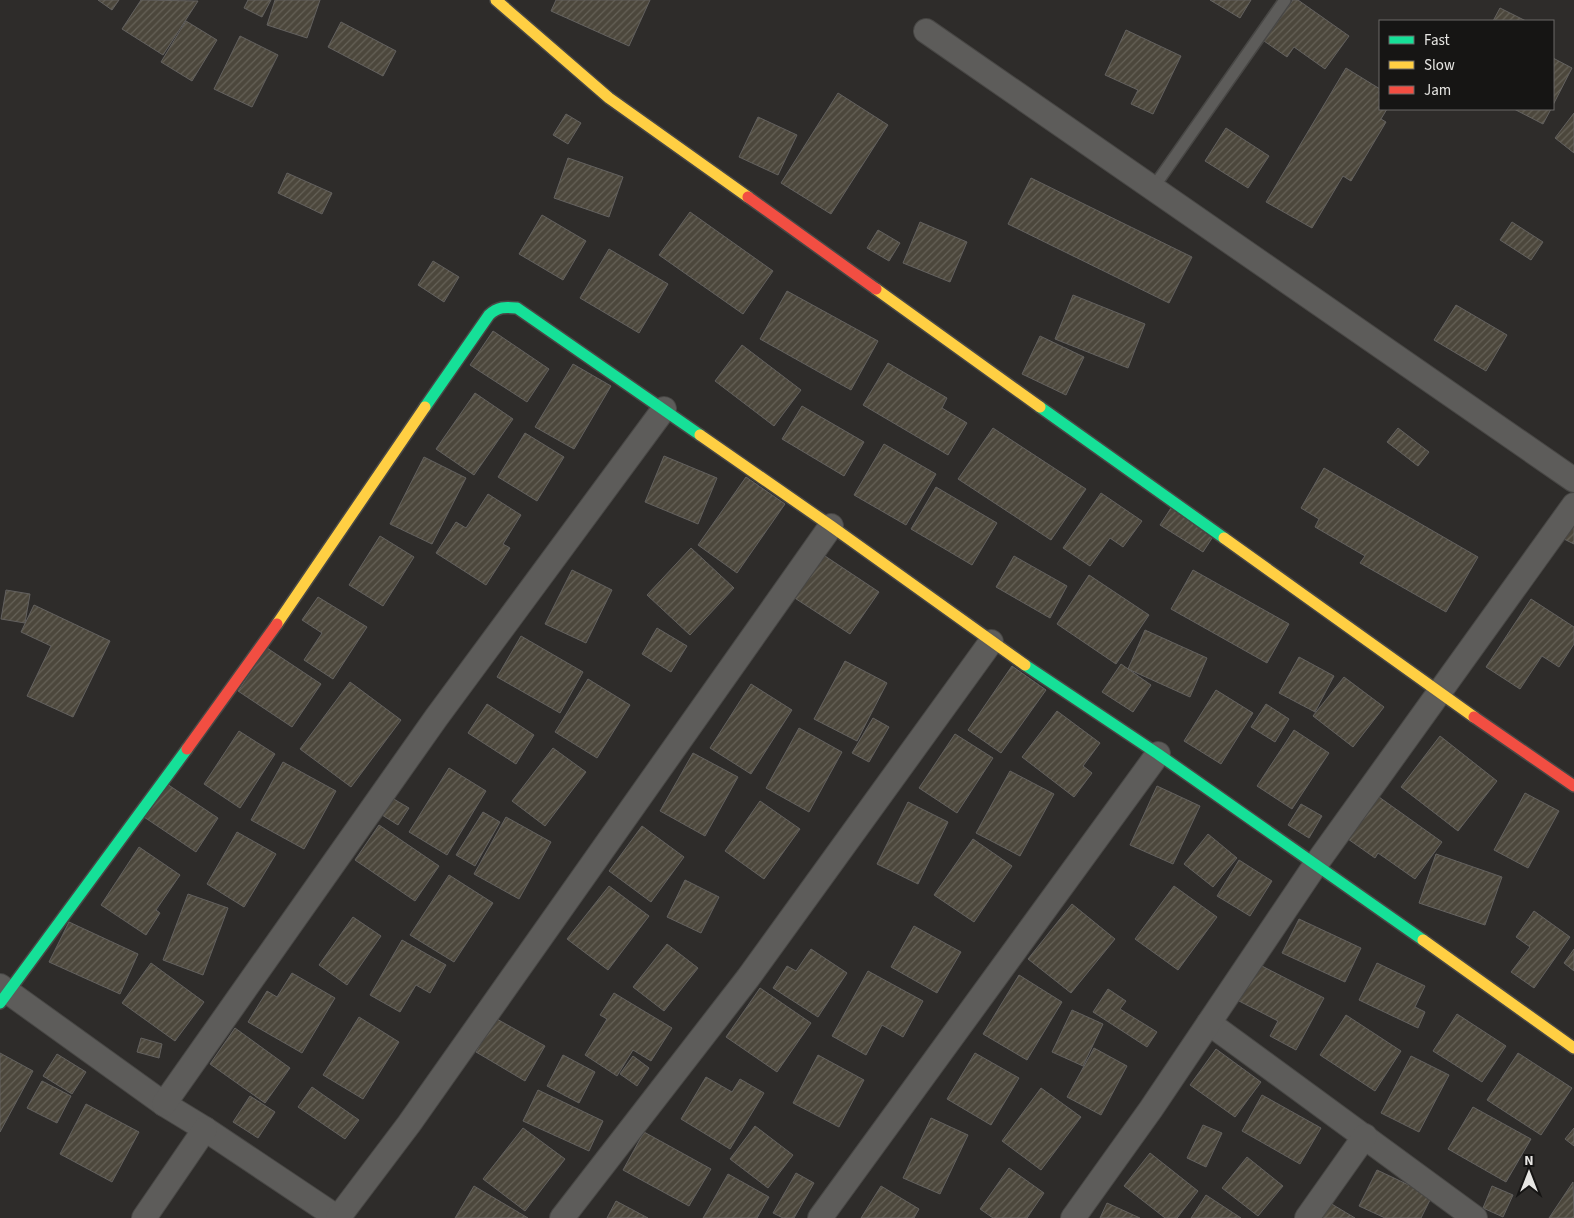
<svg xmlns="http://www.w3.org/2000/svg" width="1574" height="1218" font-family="'Source Sans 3',sans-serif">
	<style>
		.building { fill: url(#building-hatch); stroke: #63615f }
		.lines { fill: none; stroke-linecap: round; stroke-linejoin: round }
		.lane-casing { stroke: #484745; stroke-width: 14 }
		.street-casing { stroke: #484745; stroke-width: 26 }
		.fast-casing { stroke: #484745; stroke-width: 14 }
		.slow-casing { stroke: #484745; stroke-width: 14 }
		.jam-casing { stroke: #484745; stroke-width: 14 }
		.lane { stroke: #5d5c5a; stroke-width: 11 }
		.street { stroke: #5d5c5a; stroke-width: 24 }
		.fast { stroke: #16e098; stroke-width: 11 }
		.slow { stroke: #ffcf43; stroke-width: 11 }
		.jam { stroke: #f24e42; stroke-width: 11 }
	</style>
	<defs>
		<pattern id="building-hatch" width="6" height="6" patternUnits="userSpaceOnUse" patternTransform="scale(1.25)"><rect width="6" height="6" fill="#4c473c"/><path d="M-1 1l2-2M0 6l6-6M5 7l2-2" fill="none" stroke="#666258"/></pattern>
	</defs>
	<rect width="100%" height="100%" fill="#2e2c2a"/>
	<g class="building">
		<polygon points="98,0 119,0 112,10"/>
		<polygon points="141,0 198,1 163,55 122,29"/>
		<polygon points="248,0 271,0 262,17 244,8"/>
		<polygon points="275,0 320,0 307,38 267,25"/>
		<polygon points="556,0 650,0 629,46 551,11"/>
		<polygon points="1210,0 1251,0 1240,18"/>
		<polygon points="1293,0 1298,0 1349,36 1325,69 1294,47 1287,57 1264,41"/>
		<polygon points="1500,8 1526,21 1493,21"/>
		<polygon points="186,21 217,40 192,81 161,62"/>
		<polygon points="341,22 396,51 383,76 328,47"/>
		<polygon points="1126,30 1181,56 1153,114 1131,104 1138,90 1105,75"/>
		<polygon points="240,36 278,55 252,107 214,89"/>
		<polygon points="1553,58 1572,68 1553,105"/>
		<polygon points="1346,68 1380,89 1380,109 1387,109 1381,119 1386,122 1351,181 1343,176 1312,228 1266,202"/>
		<polygon points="838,93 888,125 831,214 781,183"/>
		<polygon points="1514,109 1551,109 1543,124"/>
		<polygon points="1574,113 1574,153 1555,138"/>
		<polygon points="566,114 581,123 568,144 553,135"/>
		<polygon points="758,117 797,135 778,175 739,157"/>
		<polygon points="1226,128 1269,156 1248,188 1205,161"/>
		<polygon points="568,158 623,177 609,217 554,198"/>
		<polygon points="287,173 332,193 322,214 278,193"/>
		<polygon points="1031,178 1192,257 1169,303 1008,224"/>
		<polygon points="690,212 773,271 743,314 659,255"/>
		<polygon points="542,215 586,241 563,280 519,254"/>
		<polygon points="920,222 967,242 950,282 903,263"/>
		<polygon points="1512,222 1543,242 1531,260 1500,240"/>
		<polygon points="878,230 900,243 889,261 867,248"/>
		<polygon points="609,249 668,284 639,333 580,298"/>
		<polygon points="433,261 459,277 444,302 418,285"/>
		<polygon points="787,291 878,341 851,390 760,339"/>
		<polygon points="1073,295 1145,324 1128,368 1055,339"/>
		<polygon points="1456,305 1507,335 1486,371 1434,340"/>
		<polygon points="493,331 549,369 527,402 470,365"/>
		<polygon points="1040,336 1084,357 1066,395 1022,374"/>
		<polygon points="742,345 801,390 774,426 715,381"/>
		<polygon points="888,363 947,398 942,408 967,423 948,455 863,405"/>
		<polygon points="573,364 611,386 574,449 535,427"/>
		<polygon points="475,393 513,419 474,475 436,449"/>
		<polygon points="802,406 864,442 844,476 782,439"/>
		<polygon points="993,428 1086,489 1051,540 958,479"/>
		<polygon points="1398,428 1429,452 1418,466 1387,442"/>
		<polygon points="525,433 564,457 537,501 498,477"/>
		<polygon points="884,444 936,474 906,525 854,495"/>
		<polygon points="664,456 717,478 698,524 645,502"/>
		<polygon points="424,457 466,478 432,544 390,524"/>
		<polygon points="1324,468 1478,557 1446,612 1360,563 1365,556 1315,527 1319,519 1301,508"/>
		<polygon points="746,477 785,504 737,573 698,545"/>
		<polygon points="936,487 997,523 972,565 911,529"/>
		<polygon points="1101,493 1142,521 1123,547 1110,538 1090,566 1063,548"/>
		<polygon points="488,494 521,515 503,544 510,548 486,585 436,553 456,522 466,528"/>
		<polygon points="1171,508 1214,535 1203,552 1160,525"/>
		<polygon points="1574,513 1574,544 1562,538"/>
		<polygon points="380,536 414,557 383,606 349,585"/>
		<polygon points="691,548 734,588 690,635 647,595"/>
		<polygon points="816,550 879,592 850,634 787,593"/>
		<polygon points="1014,556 1067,586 1050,618 996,587"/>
		<polygon points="572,570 612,590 586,643 545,624"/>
		<polygon points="1193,570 1289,624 1267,663 1171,609"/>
		<polygon points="1089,575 1149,615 1116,664 1057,624"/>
		<polygon points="6,590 30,594 25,623 1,619"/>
		<polygon points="318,597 367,627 333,679 304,660 322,633 302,620"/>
		<polygon points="1531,599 1574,627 1574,644 1559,667 1542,656 1520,689 1486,667"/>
		<polygon points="34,605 110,641 73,717 27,696 51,646 21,632"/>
		<polygon points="657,628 687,646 671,672 642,654"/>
		<polygon points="1145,630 1207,658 1190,697 1128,669"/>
		<polygon points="521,636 583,672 560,713 497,677"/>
		<polygon points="267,648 321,684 292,727 238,691"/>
		<polygon points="1299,657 1334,676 1315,712 1279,693"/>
		<polygon points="845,661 887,683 857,741 814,719"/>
		<polygon points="1121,664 1151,685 1133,712 1102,692"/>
		<polygon points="1012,666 1046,690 1001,753 968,730"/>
		<polygon points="1344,677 1384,707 1353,747 1313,716"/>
		<polygon points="588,679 630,705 597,758 555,732"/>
		<polygon points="350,682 401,720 351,787 300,749"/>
		<polygon points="751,684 792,710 751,774 710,748"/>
		<polygon points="1216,690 1253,713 1221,764 1184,741"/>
		<polygon points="487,704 534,735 516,764 468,733"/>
		<polygon points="1266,704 1289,719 1275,742 1251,727"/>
		<polygon points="1057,711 1100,743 1083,766 1092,773 1074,797 1022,757"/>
		<polygon points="873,718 889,727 869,762 852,753"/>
		<polygon points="799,728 842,752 809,812 766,788"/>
		<polygon points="1294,730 1329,753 1292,809 1257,786"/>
		<polygon points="239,731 275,754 240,808 204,784"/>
		<polygon points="955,734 993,758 957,813 919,788"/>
		<polygon points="1440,736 1497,781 1458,831 1401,787"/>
		<polygon points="553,748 586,772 545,826 512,801"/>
		<polygon points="693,753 738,777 705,836 660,811"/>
		<polygon points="283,762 336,791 304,849 251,820"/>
		<polygon points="449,768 486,791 447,855 409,832"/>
		<polygon points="1010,771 1054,794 1020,856 976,833"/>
		<polygon points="167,784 218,818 196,852 144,817"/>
		<polygon points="1157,786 1200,806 1173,864 1130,845"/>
		<polygon points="1525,793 1559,811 1528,868 1494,850"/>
		<polygon points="1379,797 1442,842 1415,879 1378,853 1375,858 1348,839"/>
		<polygon points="392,798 409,808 398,825 382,815"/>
		<polygon points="760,801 800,829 764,879 725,851"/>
		<polygon points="908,802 948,822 918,884 877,864"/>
		<polygon points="1301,804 1322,816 1309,838 1288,825"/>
		<polygon points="483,812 500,822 475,866 456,855"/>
		<polygon points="506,817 551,842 519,899 474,874"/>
		<polygon points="379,825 439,866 415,901 355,860"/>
		<polygon points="642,826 684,857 651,902 609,871"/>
		<polygon points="237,832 276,854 244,907 207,884"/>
		<polygon points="1208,834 1237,858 1213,887 1184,864"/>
		<polygon points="973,839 1012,866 974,922 934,895"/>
		<polygon points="139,847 180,875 156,910 160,913 146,935 101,905"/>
		<polygon points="1436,854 1502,877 1485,925 1419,903"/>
		<polygon points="1239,860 1272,881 1250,916 1217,896"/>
		<polygon points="449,875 493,903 454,962 410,935"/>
		<polygon points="685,880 719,897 701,933 667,917"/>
		<polygon points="609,886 649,916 608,970 567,939"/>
		<polygon points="1174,886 1217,917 1178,970 1135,939"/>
		<polygon points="188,894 228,908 203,975 163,960"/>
		<polygon points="1072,904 1115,939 1071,993 1028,959"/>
		<polygon points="1534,911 1570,937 1534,988 1511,972 1530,947 1516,937"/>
		<polygon points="353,917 381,936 347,985 319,965"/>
		<polygon points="1299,919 1361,948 1345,982 1282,953"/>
		<polygon points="69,922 138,954 120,994 49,962"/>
		<polygon points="914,926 961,952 937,993 891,967"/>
		<polygon points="402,940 446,965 430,993 416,985 400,1012 370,995"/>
		<polygon points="667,944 698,968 664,1011 633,987"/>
		<polygon points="811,949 847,973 818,1017 773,988 787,966 796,971"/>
		<polygon points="1574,949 1574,971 1564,963"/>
		<polygon points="151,963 204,1002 175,1041 122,1003"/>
		<polygon points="1377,963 1425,986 1415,1007 1425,1012 1418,1028 1359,1000"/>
		<polygon points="1258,964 1324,998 1296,1050 1270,1036 1278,1021 1239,1001"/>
		<polygon points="868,971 923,1001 903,1037 882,1025 866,1055 832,1036"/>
		<polygon points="292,973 335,998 302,1053 248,1022 267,991 277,997"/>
		<polygon points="1019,975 1062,1002 1027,1060 983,1034"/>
		<polygon points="760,988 811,1023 777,1072 726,1037"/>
		<polygon points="1108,989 1126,1001 1120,1009 1157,1032 1147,1047 1093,1012"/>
		<polygon points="614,993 672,1028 651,1061 633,1050 617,1076 585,1055 607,1019 600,1015"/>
		<polygon points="1072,1010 1103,1024 1083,1066 1052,1052"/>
		<polygon points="1457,1014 1506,1046 1482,1082 1433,1051"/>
		<polygon points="1346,1015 1401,1051 1375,1091 1320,1055"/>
		<polygon points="359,1017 399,1042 363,1099 323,1075"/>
		<polygon points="495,1018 545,1046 525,1081 476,1052"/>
		<polygon points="235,1028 290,1068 265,1103 210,1064"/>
		<polygon points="141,1038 162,1044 159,1058 137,1052"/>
		<polygon points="1094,1048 1127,1066 1101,1115 1067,1097"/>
		<polygon points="1216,1049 1261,1082 1235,1117 1190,1085"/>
		<polygon points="0,1053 33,1071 0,1132"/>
		<polygon points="975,1053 1019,1078 991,1125 947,1099"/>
		<polygon points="1518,1053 1572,1088 1541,1135 1487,1100"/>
		<polygon points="57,1054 86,1072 72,1094 43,1076"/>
		<polygon points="563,1055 595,1072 579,1103 547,1086"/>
		<polygon points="818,1055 864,1080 839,1127 793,1103"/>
		<polygon points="633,1056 649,1068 637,1086 620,1074"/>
		<polygon points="1411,1056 1449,1075 1419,1132 1381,1113"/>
		<polygon points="706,1077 732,1092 740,1079 764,1093 730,1149 681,1119"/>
		<polygon points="42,1081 71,1096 57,1123 27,1108"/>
		<polygon points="312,1087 359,1120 345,1139 298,1107"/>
		<polygon points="1041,1088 1081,1117 1041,1170 1002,1141"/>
		<polygon points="538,1090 603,1121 589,1151 523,1121"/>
		<polygon points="1262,1095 1321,1128 1300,1164 1242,1131"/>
		<polygon points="250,1096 275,1112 258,1138 233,1122"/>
		<polygon points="86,1104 139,1132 112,1182 60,1154"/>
		<polygon points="1473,1107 1531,1139 1506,1182 1448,1149"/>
		<polygon points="931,1118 968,1135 940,1194 903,1178"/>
		<polygon points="1203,1125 1222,1133 1206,1167 1187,1158"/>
		<polygon points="755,1126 793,1155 768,1188 730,1159"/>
		<polygon points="523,1128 565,1159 525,1211 483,1179"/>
		<polygon points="1574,1128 1574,1146 1565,1139"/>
		<polygon points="644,1132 711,1169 689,1206 623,1170"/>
		<polygon points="1150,1153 1198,1191 1177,1218 1165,1218 1124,1186"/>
		<polygon points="1247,1157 1283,1186 1258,1216 1222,1188"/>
		<polygon points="1009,1168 1044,1193 1027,1218 993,1218 980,1209"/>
		<polygon points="1377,1170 1432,1196 1421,1218 1385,1218 1359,1206"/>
		<polygon points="796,1173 814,1183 794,1218 783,1218 773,1213"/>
		<polygon points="728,1174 769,1197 757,1218 703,1218"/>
		<polygon points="1573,1182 1574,1218 1549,1218"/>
		<polygon points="474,1186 528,1218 455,1218"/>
		<polygon points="881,1186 919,1209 914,1218 861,1218"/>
		<polygon points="1492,1186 1513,1195 1503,1217 1483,1208"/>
		<polygon points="1206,1195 1241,1218 1191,1218"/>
		<polygon points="616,1201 648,1218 607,1218"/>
		<polygon points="1107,1203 1140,1218 1100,1218"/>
		<polygon points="1330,1203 1355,1218 1321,1218"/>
	</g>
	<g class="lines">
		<defs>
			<polyline id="lane" points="1153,188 1285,0"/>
			<g id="street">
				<polyline points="926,31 1574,480"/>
				<polyline points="0,986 164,1104 205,1129 338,1218"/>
				<polyline points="1209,1023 1475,1218"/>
				<polyline points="164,1104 436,718 664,409"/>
				<polyline points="144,1218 205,1129"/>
				<polyline points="338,1218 409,1124 831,526"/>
				<polyline points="562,1218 748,978 991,642"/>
				<polyline points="820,1218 1158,754"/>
				<polyline points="1073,1218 1151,1109 1316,864 1574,505"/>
				<polyline points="1307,1218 1365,1136"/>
			</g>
			<g id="fast">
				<path d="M425,407L489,315C498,306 506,307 517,308L700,435"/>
				<polyline points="1040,407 1224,538"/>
				<polyline points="1025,665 1158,754 1423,940"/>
				<polyline points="0,1003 187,749"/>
			</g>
			<g id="slow">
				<polyline points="496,0 609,98 748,197"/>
				<polyline points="876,289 1040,407"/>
				<polyline points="700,435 831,526 1025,665"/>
				<polyline points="1224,538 1474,717"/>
				<polyline points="277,624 425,407"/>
				<polyline points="1423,940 1574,1048"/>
			</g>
			<g id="jam">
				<polyline points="748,197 876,289"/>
				<polyline points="1474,717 1574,786"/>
				<polyline points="187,749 277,624"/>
			</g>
		</defs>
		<use href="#lane" class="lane-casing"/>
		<use href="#street" class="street-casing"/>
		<use href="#fast" class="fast-casing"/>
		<use href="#slow" class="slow-casing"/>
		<use href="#jam" class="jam-casing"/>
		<use href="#lane" class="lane"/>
		<use href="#street" class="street"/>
		<use href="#fast" class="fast"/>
		<use href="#slow" class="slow"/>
		<use href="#jam" class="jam"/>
	</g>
	<rect x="1379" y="20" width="175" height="90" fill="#161514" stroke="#6a6967"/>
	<rect x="1389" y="36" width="25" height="8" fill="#16e098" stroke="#6a6967"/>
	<text x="1424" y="45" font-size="15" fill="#e7e6e3">Fast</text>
	<rect x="1389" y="61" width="25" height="8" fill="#ffcf43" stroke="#6a6967"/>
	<text x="1424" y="70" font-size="15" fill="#e7e6e3">Slow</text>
	<rect x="1389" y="86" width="25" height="8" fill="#f24e42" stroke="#6a6967"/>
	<text x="1424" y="95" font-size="15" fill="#e7e6e3">Jam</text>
	<g transform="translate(1529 1173)" stroke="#161514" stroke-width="4" paint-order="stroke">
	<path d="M0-4L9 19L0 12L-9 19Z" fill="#e7e6e3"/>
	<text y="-8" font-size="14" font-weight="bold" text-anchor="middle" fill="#e7e6e3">N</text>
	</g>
</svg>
